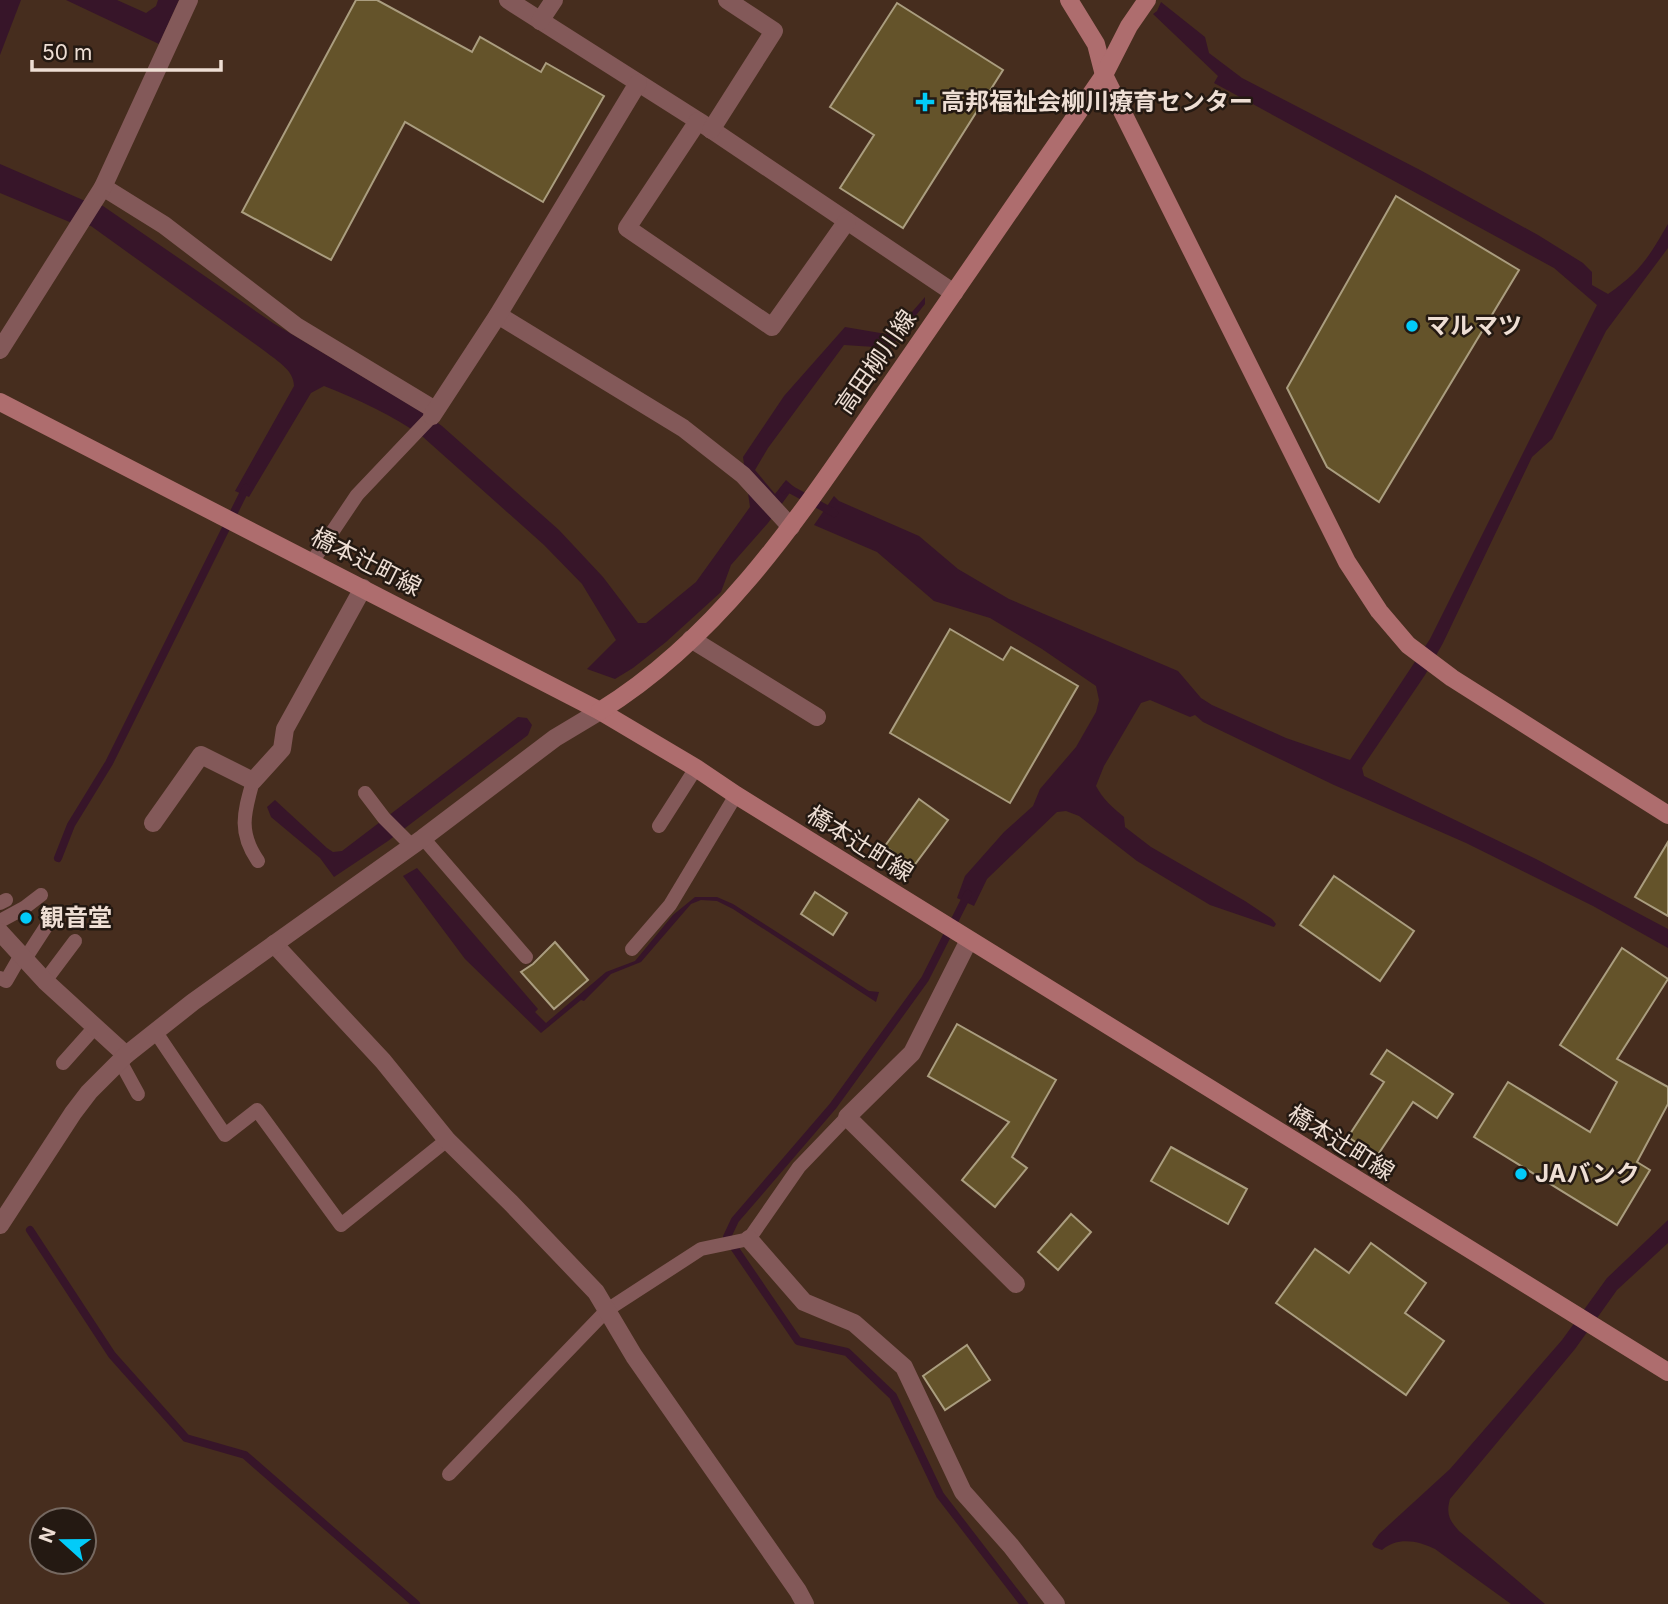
<svg xmlns="http://www.w3.org/2000/svg" width="1668" height="1604" font-family="Inter,'Noto Sans JP',sans-serif">
	<style>
		.water { fill: #371529 }
		.lines { fill: none; stroke-linecap: round; stroke-linejoin: round }
		.stream { stroke: #371529; stroke-width: 8 }
		.building { fill: #64532a; stroke: #aa9d7f; stroke-width: 2 }
		.lane { stroke: #835959; stroke-width: 14 }
		.street { stroke: #835959; stroke-width: 18 }
		.secondary { stroke: #ae6d6e; stroke-width: 18 }
		.poi-dot { fill: #02cbf9; stroke: #241912; stroke-width: 2.5 }
		.labels { text-anchor: middle; stroke-width: 5; stroke-linejoin: round; paint-order: stroke }
		.poi-label { font-size: 24px; font-weight: bold; fill: #eeded4; stroke: #241912; text-anchor: start }
		.street-label { font-size: 24px; fill: #eeded4; stroke: #241912 }
	</style>
	<rect width="100%" height="100%" fill="#462d1e"/>
	<g class="water">
		<polygon points="0,0 21,0 0,55"/>
		<polygon points="66,0 117,0 146,13 156,6 158,0 179,0 159,44"/>
		<path d="M1161,2L1205,37L1209,53L1242,78L1422,171L1538,235L1583,263L1592,272V285L1608,294C1641,271 1648,258 1668,224V248L1606,331L1552,439L1532,457L1443,643L1425,675L1362,768L1364,776L1536,859L1668,929V948L1593,906L1466,843L1334,785L1203,722L1195,715L1190,717L1150,700L1141,703L1104,766L1096,786C1103,799 1112,807 1124,817L1125,827L1151,847L1245,901L1272,919L1276,924L1274,927L1210,905L1137,861L1079,816L1066,811L1057,812L987,879L974,906L957,898L965,876L1004,832L1033,806L1040,789L1076,747L1096,712L1099,700L1096,686L1042,649L990,618L934,601L877,552L814,525L834,496L839,501L919,536L958,569L1009,599L1178,671L1201,698L1212,705L1286,738L1350,760L1430,639L1597,305L1554,268L1214,83L1218,76L1153,14L1157,11Z"/>
		<path d="M0,164L83,200L103,206L273,323L425,414L442,426L559,530L603,577L638,623H646L696,582L750,507L743,457L784,396L845,327L892,335L925,297V304L890,348L844,345L768,448L755,470L775,494L786,480L794,487L768,523L731,565L721,592L666,642L633,668L615,679L587,669L616,640L582,584L544,545L423,437C394,416 357,399 324,386L311,393L249,497L235,491L294,386C294,370 277,361 266,352L91,226L72,223L0,193Z"/>
		<polygon points="518,717 527,718 532,725 528,735 388,841 334,877 320,858 271,817 267,807 275,800 327,848 333,852 342,851"/>
		<polygon points="417,868 538,1009 535,1012 546,1023 606,972 635,961 673,915 695,897 717,897 733,904 869,991 879,992 876,1002 733,909 717,901 701,900 691,904 641,962 611,974 584,1001 581,1000 541,1033 465,959 403,876"/>
		<path d="M1668,1220V1243L1617,1290L1575,1349L1450,1499C1446,1514 1449,1520 1459,1531L1545,1604H1511L1435,1549C1419,1541 1398,1536 1382,1550L1374,1547L1372,1544L1379,1534L1450,1469L1562,1340L1607,1278Z"/>
	</g>
	<g class="lines">
		<g class="stream">
			<polyline points="784,490 786,487 834,513"/>
			<polyline points="58,858 71,825 109,763 246,488"/>
			<polyline points="968,894 925,979 833,1106 735,1220 727,1237 798,1341 847,1352 893,1396 940,1495 1024,1604"/>
			<polyline points="30,1230 112,1355 186,1438 245,1455 416,1604"/>
		</g>
	</g>
	<g class="building">
		<polygon points="356,0 377,0 472,52 480,37 541,72 546,63 604,96 543,202 405,122 331,260 242,212"/>
		<polygon points="897,3 1003,70 903,228 840,188 874,135 830,107"/>
		<polygon points="1396,196 1519,270 1379,502 1327,467 1287,388"/>
		<polygon points="950,629 1003,660 1011,647 1078,686 1010,803 890,733"/>
		<polygon points="919,799 948,820 913,867 885,846"/>
		<polygon points="1668,842 1668,916 1635,897"/>
		<polygon points="1334,876 1414,931 1380,981 1300,925"/>
		<polygon points="815,892 847,913 833,935 801,914"/>
		<polygon points="555,942 588,980 554,1009 521,972 533,964"/>
		<polygon points="1622,948 1668,979 1617,1059 1668,1087 1668,1104 1637,1162 1650,1170 1617,1225 1474,1137 1508,1082 1590,1132 1617,1082 1560,1045"/>
		<polygon points="957,1024 1056,1080 1012,1157 1027,1168 995,1207 962,1180 1009,1122 928,1076"/>
		<polygon points="1387,1050 1453,1094 1437,1118 1413,1102 1377,1156 1348,1137 1384,1082 1371,1074"/>
		<polygon points="1171,1147 1247,1189 1228,1224 1151,1181"/>
		<polygon points="1071,1214 1091,1232 1058,1270 1038,1252"/>
		<polygon points="1371,1243 1426,1283 1405,1313 1444,1341 1406,1395 1276,1303 1315,1249 1349,1273"/>
		<polygon points="967,1345 990,1380 945,1410 923,1376"/>
	</g>
	<g class="lines">
		<g class="lane">
			<polyline points="312,562 357,495 432,416"/>
			<path d="M253,781C244,813 238,832 258,861"/>
			<polyline points="365,793 384,818 412,846"/>
			<polyline points="659,826 696,768"/>
			<polyline points="423,838 526,957"/>
			<polyline points="0,903 6,900"/>
			<polyline points="0,921 24,908 41,895"/>
			<polyline points="632,949 670,905 736,795"/>
			<polyline points="25,959 51,919"/>
			<polyline points="0,978 6,981 21,955"/>
			<polyline points="45,981 75,941"/>
			<polyline points="155,1031 225,1135 257,1110 341,1225 447,1140"/>
			<polyline points="120,1061 138,1094"/>
			<polyline points="63,1063 96,1026"/>
			<polyline points="449,1474 607,1310 701,1249 749,1239 799,1167 847,1117"/>
		</g>
		<g class="street">
			<polyline points="508,0 700,122 954,293"/>
			<polyline points="540,21 554,0"/>
			<polyline points="698,121 627,228 772,327 847,221"/>
			<polyline points="711,130 774,31 727,0"/>
			<polyline points="103,187 164,225 296,326 435,410"/>
			<polyline points="498,315 683,428 743,475 791,527"/>
			<polyline points="0,350 103,187 189,0"/>
			<polyline points="432,416 498,315 638,83"/>
			<polyline points="691,639 817,717"/>
			<polyline points="153,823 201,755 253,781 282,749 285,729 363,588"/>
			<polyline points="0,932 45,981 126,1055"/>
			<polyline points="969,940 912,1053 847,1117 1016,1284"/>
			<polyline points="274,944 383,1061 447,1140 511,1203 596,1292 634,1356 798,1591 805,1604"/>
			<polyline points="0,1225 73,1113 89,1092 126,1055 193,1002 423,838 555,738 600,711"/>
			<polyline points="749,1239 804,1302 854,1323 904,1367 963,1492 1011,1546 1056,1604"/>
		</g>
		<g class="secondary">
			<polyline points="1069,0 1096,44 1104,75 1347,562 1379,611 1408,645 1452,678 1668,815"/>
			<polyline points="0,402 600,711 696,768 736,795 1668,1372"/>
			<path d="M600,711C728,632 809,502 893,381C963,279 1033,177 1104,75L1129,26L1147,0"/>
		</g>
	</g>
	<g class="poi-dot">
		<path d="M921.5 91.5h7v7h7v7h-7v7h-7v-7h-7v-7h7z"/>
		<circle cx="1412" cy="326" r="7"/>
		<circle cx="26" cy="918" r="7"/>
		<circle cx="1521" cy="1174" r="7"/>
	</g>
	<g class="labels">
		<g class="poi-label">
			<text x="941" y="110">高邦福祉会柳川療育センター</text>
			<text x="1426" y="334">マルマツ</text>
			<text x="40" y="926">観音堂</text>
			<text x="1535" y="1182">JAバンク</text>
		</g>
		<g class="street-label">
			<text transform="translate(876 362) rotate(-55)" y="8">高田柳川線</text>
			<text transform="translate(366 562) rotate(27)" y="8">橋本辻町線</text>
			<text transform="translate(860 844) rotate(32)" y="8">橋本辻町線</text>
			<text transform="translate(1341 1143) rotate(32)" y="8">橋本辻町線</text>
		</g>
	</g>
	<g transform="translate(63 1541) rotate(291)"><circle r="33" fill="#241912" stroke="#756860" stroke-width="2"/>
	<path d="M0-5L12 26L0 18L-12 26Z" fill="#02cbf9"/>
	<text y="-10" font-size="19" font-weight="bold" text-anchor="middle" fill="#eeded4">N</text>
	</g>
	<path d="M32 60v10h189v-10" fill="none" stroke="#eeded4" stroke-width="3.5"/>
	<text x="42" y="60" font-size="21" fill="#eeded4" stroke="#241912" stroke-width="5" paint-order="stroke">50 m</text>
</svg>
